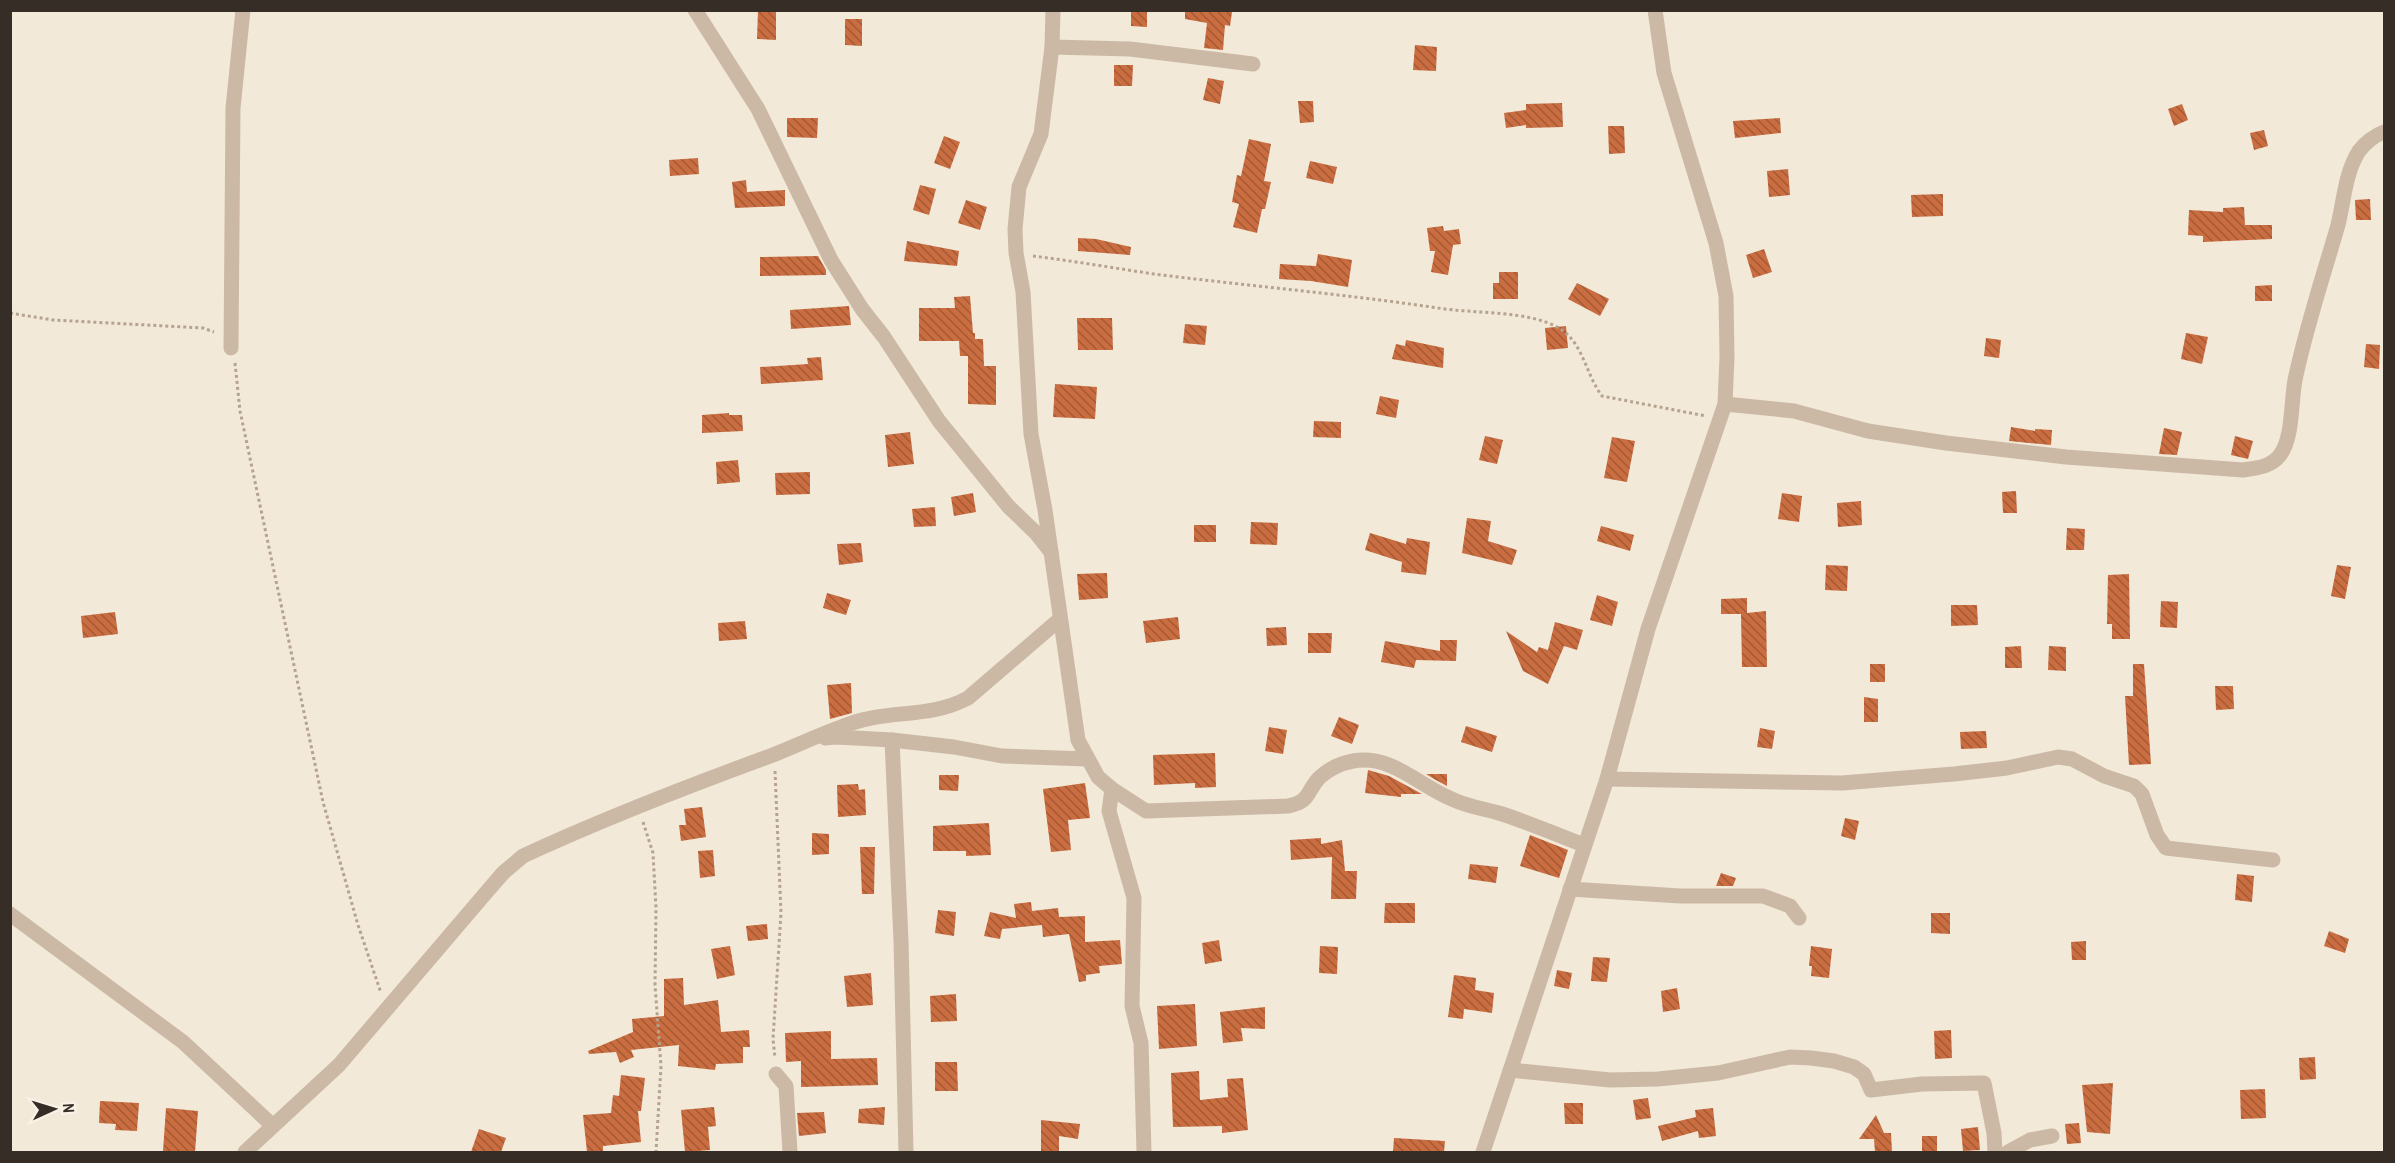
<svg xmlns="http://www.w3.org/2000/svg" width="2395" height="1163" font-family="'Archivo Narrow',sans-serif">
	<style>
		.building { fill: url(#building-back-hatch) }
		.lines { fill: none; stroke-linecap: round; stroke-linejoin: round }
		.path { stroke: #b6a38f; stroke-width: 3; stroke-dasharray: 3 3; stroke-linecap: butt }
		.minor { stroke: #cbb9a5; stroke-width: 15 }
	</style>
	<defs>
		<pattern id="building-back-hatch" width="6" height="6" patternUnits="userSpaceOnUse" patternTransform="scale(1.5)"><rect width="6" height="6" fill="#ca6d40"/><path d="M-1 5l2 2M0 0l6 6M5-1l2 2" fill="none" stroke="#a55a36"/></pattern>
	</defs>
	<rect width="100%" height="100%" fill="#f2e9d9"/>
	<g class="building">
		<polygon points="758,10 776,10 776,40 757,39"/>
		<polygon points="1131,10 1147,10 1147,27 1131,26"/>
		<polygon points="1185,10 1232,12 1230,26 1225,25 1223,50 1204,48 1207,23 1185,19"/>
		<polygon points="845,19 862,19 862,46 845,45"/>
		<polygon points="1415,45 1437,47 1436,71 1413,70"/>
		<polygon points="1114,65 1133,65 1132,86 1114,86"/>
		<polygon points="1208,78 1224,81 1220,104 1203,100"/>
		<polygon points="1298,101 1313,101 1314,122 1300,123"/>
		<polygon points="1562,103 1563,127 1526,128 1526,125 1506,128 1504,113 1526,110 1526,104"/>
		<polygon points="2182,104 2188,120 2174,126 2168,109"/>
		<polygon points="787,118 818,118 817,138 787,137"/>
		<polygon points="1780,118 1781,133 1735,138 1733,121"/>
		<polygon points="1608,126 1624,126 1625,153 1609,154"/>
		<polygon points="2264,130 2268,146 2254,150 2250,133"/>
		<polygon points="944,136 960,142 950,169 934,163"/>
		<polygon points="1249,139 1271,144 1264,181 1271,182 1265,209 1262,209 1257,233 1233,227 1239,204 1232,202 1237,175 1241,176"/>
		<polygon points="698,158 699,174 670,176 669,160"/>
		<polygon points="1310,161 1337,167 1333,184 1306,178"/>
		<polygon points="1788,169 1790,195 1769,197 1767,171"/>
		<polygon points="746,180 747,192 785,190 785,206 735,208 732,182"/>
		<polygon points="920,185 936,189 929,215 913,210"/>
		<polygon points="1943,194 1943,216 1912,217 1911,195"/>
		<polygon points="2370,199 2371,220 2356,220 2355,200"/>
		<polygon points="966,200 987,207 980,230 958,223"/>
		<polygon points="2244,207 2245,225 2272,225 2272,239 2203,242 2203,236 2188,235 2189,210 2223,212 2223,208"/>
		<polygon points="1443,226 1444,231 1459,229 1461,244 1453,245 1448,275 1431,272 1435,251 1430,251 1427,228"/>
		<polygon points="1078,238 1096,239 1131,247 1130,255 1078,251"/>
		<polygon points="907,241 959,251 957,266 904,261"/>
		<polygon points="1764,249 1772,272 1753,278 1746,255"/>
		<polygon points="1318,254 1352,260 1348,287 1311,281 1279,279 1280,264 1316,266"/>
		<polygon points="818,256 826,270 826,275 760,276 760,257"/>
		<polygon points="1499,272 1518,272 1518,299 1493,299 1493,283 1499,283"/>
		<polygon points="1577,283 1609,299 1600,316 1568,299"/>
		<polygon points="2272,285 2272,301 2255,301 2255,286"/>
		<polygon points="970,296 973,333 975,333 975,339 983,339 984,366 996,366 996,405 968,404 968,356 960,356 959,341 919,341 919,308 955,308 954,297"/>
		<polygon points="849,306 851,325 791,329 790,310"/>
		<polygon points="1077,318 1112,318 1113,350 1078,350"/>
		<polygon points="1185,324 1207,326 1205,345 1183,343"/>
		<polygon points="1566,326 1568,348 1547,350 1545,328"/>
		<polygon points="2186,333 2208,337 2202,364 2181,359"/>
		<polygon points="1986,338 2001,340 1999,358 1984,356"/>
		<polygon points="1406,340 1444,348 1443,368 1392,359 1396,344 1405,346"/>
		<polygon points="2366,344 2380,345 2379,369 2364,367"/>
		<polygon points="821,357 823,380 761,384 760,367 808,364 807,358"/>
		<polygon points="1055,384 1097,387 1095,419 1053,417"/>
		<polygon points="1380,396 1399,400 1396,418 1376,414"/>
		<polygon points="729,413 729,415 742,415 743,431 702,433 702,415"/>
		<polygon points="1314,421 1341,422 1341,438 1313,437"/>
		<polygon points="2011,427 2035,431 2035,429 2052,430 2051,445 2009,441"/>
		<polygon points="2164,428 2182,432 2177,455 2159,454"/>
		<polygon points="910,432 914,464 888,467 885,435"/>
		<polygon points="1485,436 1503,440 1497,464 1479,460"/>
		<polygon points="2235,436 2253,441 2248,459 2231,455"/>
		<polygon points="1612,437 1635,441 1627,482 1604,478"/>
		<polygon points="738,460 740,482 717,484 716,462"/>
		<polygon points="810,472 810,494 776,495 775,473"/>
		<polygon points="2016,491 2017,513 2003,513 2002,492"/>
		<polygon points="973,493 976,512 954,516 951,497"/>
		<polygon points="1782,493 1802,496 1799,522 1778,519"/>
		<polygon points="1861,501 1862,525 1838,527 1837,503"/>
		<polygon points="935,507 936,526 914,527 912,509"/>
		<polygon points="1467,518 1491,521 1488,541 1517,550 1512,565 1462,553"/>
		<polygon points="1251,522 1278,523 1277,545 1250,544"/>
		<rect x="1194" y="525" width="22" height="17"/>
		<polygon points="1601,526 1634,535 1630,551 1597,541"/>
		<polygon points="2067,528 2085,529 2084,550 2066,550"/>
		<polygon points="1370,533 1406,544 1407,538 1430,542 1426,575 1401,572 1402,562 1365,550"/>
		<polygon points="861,543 863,562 839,565 837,544"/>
		<polygon points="1826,565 1848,566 1847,591 1825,590"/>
		<polygon points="2337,565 2351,567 2345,599 2331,596"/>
		<polygon points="1107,573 1108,598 1079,600 1077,574"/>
		<polygon points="2129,574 2130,639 2112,639 2112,624 2107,624 2108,575"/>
		<polygon points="827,593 851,600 846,615 823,608"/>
		<polygon points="1597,595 1618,602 1612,626 1590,620"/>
		<polygon points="1747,598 1747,613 1766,611 1767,667 1742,667 1741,614 1743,614 1721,614 1721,599"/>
		<polygon points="2161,601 2178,602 2177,628 2160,627"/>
		<polygon points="1951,605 1977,605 1978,625 1951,626"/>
		<polygon points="115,612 118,634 83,638 81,616"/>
		<polygon points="1178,617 1180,639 1146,643 1143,621"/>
		<polygon points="745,621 747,639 719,641 718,623"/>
		<polygon points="1555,622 1583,630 1577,650 1564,646 1548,684 1523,671 1506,631 1537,652 1539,647 1548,650"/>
		<polygon points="1286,627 1287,645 1267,646 1266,628"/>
		<polygon points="1308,633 1332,633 1331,653 1308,653"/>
		<polygon points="1440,640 1457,640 1456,661 1416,660 1414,668 1381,662 1385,641 1440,651"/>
		<polygon points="2021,646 2022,668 2005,668 2005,647"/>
		<polygon points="2049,646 2066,647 2066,671 2048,670"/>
		<rect x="1870" y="664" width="15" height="18"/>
		<polygon points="2133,664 2144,664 2151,764 2129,765 2125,696 2133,696"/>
		<polygon points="851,683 852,713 830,719 827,685"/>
		<polygon points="2215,686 2233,686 2234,709 2216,710"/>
		<polygon points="1864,697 1878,699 1878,722 1864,722"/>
		<polygon points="1339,717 1359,725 1352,744 1331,736"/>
		<polygon points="1466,726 1497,736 1492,752 1461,742"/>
		<polygon points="1269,727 1287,730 1283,754 1265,751"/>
		<polygon points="1760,728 1775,731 1772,749 1757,747"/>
		<polygon points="1986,731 1987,748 1961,749 1960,732"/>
		<polygon points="1215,753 1216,787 1195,788 1195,783 1154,785 1153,755"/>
		<polygon points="1368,770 1389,776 1422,794 1401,794 1401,797 1365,793"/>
		<polygon points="1426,774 1447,774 1447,786 1434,779"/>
		<polygon points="939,775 959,775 958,791 939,790"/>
		<polygon points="1085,783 1090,818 1068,820 1071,850 1051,852 1043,789"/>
		<polygon points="858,784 859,790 865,789 866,815 838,817 837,785"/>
		<polygon points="702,807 706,837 681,841 679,825 686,825 684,809"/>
		<polygon points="1845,818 1859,821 1855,840 1841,836"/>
		<polygon points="989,823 991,855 966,856 966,851 933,851 933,826"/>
		<polygon points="812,833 829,834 829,854 812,855"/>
		<polygon points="1530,835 1568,850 1559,878 1520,866"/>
		<polygon points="1321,838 1321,844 1342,840 1345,871 1357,871 1356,899 1331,899 1332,857 1291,860 1290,840"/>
		<polygon points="860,847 875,847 874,894 862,894"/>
		<polygon points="713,850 715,876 700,878 698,851"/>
		<polygon points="1470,864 1498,867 1496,883 1468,879"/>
		<polygon points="1721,873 1736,878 1733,886 1716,886"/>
		<polygon points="2237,874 2254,876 2252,902 2235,900"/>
		<polygon points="1031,902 1032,911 1058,908 1059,917 1085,916 1085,942 1120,940 1122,964 1099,966 1100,973 1086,975 1086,981 1079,982 1069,934 1043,937 1042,925 1002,929 1000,939 984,936 990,912 1016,918 1014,904"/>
		<polygon points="1385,903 1415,903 1415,923 1384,923"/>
		<polygon points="938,910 956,912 954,936 935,933"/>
		<polygon points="1931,913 1950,913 1950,934 1931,933"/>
		<polygon points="767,924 768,939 748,941 746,926"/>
		<polygon points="2329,931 2349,939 2345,953 2324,946"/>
		<polygon points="1219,940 1222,961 1205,964 1202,943"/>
		<polygon points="2086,941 2086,960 2072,960 2071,942"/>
		<polygon points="730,946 735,975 717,979 711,949"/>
		<polygon points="1320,946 1338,947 1337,974 1319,973"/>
		<polygon points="1811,946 1832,949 1829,978 1811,976 1812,966 1809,966"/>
		<polygon points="1593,957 1610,958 1607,982 1591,981"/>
		<polygon points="1557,970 1572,973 1569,989 1554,986"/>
		<polygon points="871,973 873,1005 847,1007 844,976"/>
		<polygon points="1454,975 1476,978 1475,990 1494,993 1492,1013 1464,1009 1463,1019 1448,1017"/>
		<polygon points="683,978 684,1005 718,1000 721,1032 749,1030 750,1047 743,1047 743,1063 716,1064 715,1070 678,1066 679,1045 631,1050 634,1057 620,1063 616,1052 589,1054 588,1051 633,1032 632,1019 664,1016 664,979"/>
		<polygon points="1677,988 1680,1009 1663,1012 1661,991"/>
		<polygon points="956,994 957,1021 931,1022 930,996"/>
		<polygon points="1195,1004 1197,1046 1159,1049 1157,1006"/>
		<polygon points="1265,1007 1265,1029 1241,1028 1243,1041 1223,1043 1220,1012"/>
		<polygon points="1951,1030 1952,1058 1935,1059 1934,1031"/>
		<polygon points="831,1031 831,1059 877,1058 878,1085 801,1087 801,1061 786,1062 785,1033"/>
		<polygon points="2315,1057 2316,1079 2300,1080 2299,1058"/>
		<polygon points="935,1062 957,1062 958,1091 935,1091"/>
		<polygon points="1199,1071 1200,1100 1228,1097 1227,1079 1243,1078 1248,1130 1222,1133 1222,1126 1173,1127 1171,1073"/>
		<polygon points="621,1075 645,1078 641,1111 638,1111 641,1142 603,1146 603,1152 587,1152 583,1115 611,1113 613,1095 619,1096"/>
		<polygon points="2113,1083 2110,1134 2087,1132 2082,1085"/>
		<polygon points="2265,1089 2266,1118 2241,1119 2240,1090"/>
		<polygon points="1648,1098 1651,1118 1636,1120 1633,1100"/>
		<polygon points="100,1101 139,1103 137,1131 115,1130 116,1124 99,1123"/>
		<polygon points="1564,1103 1583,1103 1583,1124 1565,1124"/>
		<polygon points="714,1107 716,1126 708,1127 710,1150 685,1152 681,1110"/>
		<polygon points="885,1107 884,1125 858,1123 859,1109"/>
		<polygon points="166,1108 198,1111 195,1152 163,1151"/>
		<polygon points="1713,1108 1716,1136 1699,1138 1698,1131 1662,1141 1658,1126 1696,1117 1695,1110"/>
		<polygon points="824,1112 826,1133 799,1136 797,1113"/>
		<polygon points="1876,1115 1884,1133 1891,1133 1892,1152 1875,1152 1874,1139 1859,1139"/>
		<polygon points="1041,1120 1080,1124 1078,1139 1059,1136 1059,1152 1041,1152"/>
		<polygon points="2079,1123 2081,1143 2067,1144 2065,1124"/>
		<polygon points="1978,1127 1980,1150 1963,1151 1961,1129"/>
		<polygon points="479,1129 506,1138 501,1152 471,1152"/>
		<rect x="1922" y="1136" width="15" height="16"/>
		<polygon points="1394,1138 1445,1141 1444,1152 1393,1152"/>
	</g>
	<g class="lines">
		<g class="path">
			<path d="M1033,256C1073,261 1114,268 1154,274C1249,286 1344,294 1438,308C1475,314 1527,310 1559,328C1583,342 1586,375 1602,396L1706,416"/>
			<polyline points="10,313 53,320 203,328 214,332"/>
			<polyline points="235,363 240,411 323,802 358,925 381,993"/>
			<polyline points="775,771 781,913 773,1039 775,1058"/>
			<polyline points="643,822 653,853 656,908 655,985 661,1066 656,1152"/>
		</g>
		<g class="minor">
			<polyline points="695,10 758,109 831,260 862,309 884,337 939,421 1008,506 1036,533 1051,552"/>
			<polyline points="1053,10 1052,47 1041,134 1019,187 1015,229 1016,253 1023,292 1031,434 1045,510 1078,740 1098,777 1112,789 1109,811 1134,898 1132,1006 1141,1043 1144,1152"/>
			<polyline points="1052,47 1130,49 1253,64"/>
			<polyline points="231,348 233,108 243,10"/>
			<path d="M1725,404L1794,411L1868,431L1946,443L2066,457L2243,470C2257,468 2271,467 2280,455C2293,439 2291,400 2295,380C2306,327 2323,277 2338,225C2344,201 2345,173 2359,151C2365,143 2375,135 2384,132"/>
			<polyline points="825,738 836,737 892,740 954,747 1002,756 1087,759"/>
			<polyline points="892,740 901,941 906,1152"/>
			<polyline points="1607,779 1842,783 1954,774 2007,768 2058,757 2072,759 2104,776 2134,786 2142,794 2157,835 2166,848 2273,860"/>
			<path d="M1112,789L1146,811L1288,806C1311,802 1306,791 1320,777C1329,769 1342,763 1353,761C1392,754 1420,787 1454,800C1469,807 1486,809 1502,814C1530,823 1557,835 1584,845"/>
			<polyline points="1570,889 1680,896 1763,896 1790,906 1799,918"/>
			<polyline points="10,914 183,1042 272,1125"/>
			<polyline points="1510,1070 1610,1080 1658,1079 1718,1073 1790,1057 1811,1058 1834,1061 1854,1067 1864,1074 1871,1090 1922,1084 1984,1083 1994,1133 1995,1152"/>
			<polyline points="776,1074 786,1086 790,1152"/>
			<path d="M245,1152L339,1065L484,895L503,873L523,856C605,818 688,786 773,755C798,745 823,733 849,724C890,709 929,719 968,698L1060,619"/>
			<polyline points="1483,1152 1607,779 1648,629 1725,404 1727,357 1726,296 1716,243 1664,73 1655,10"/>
			<polyline points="2008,1152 2030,1140 2052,1136"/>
		</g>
	</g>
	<rect width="2395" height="1163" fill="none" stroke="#362d27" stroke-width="24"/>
	<g transform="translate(54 1109) rotate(86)" stroke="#faf2e6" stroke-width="4.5" paint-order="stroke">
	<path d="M0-4.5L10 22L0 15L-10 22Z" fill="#362d27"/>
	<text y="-9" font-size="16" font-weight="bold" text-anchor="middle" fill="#362d27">N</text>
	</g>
</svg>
